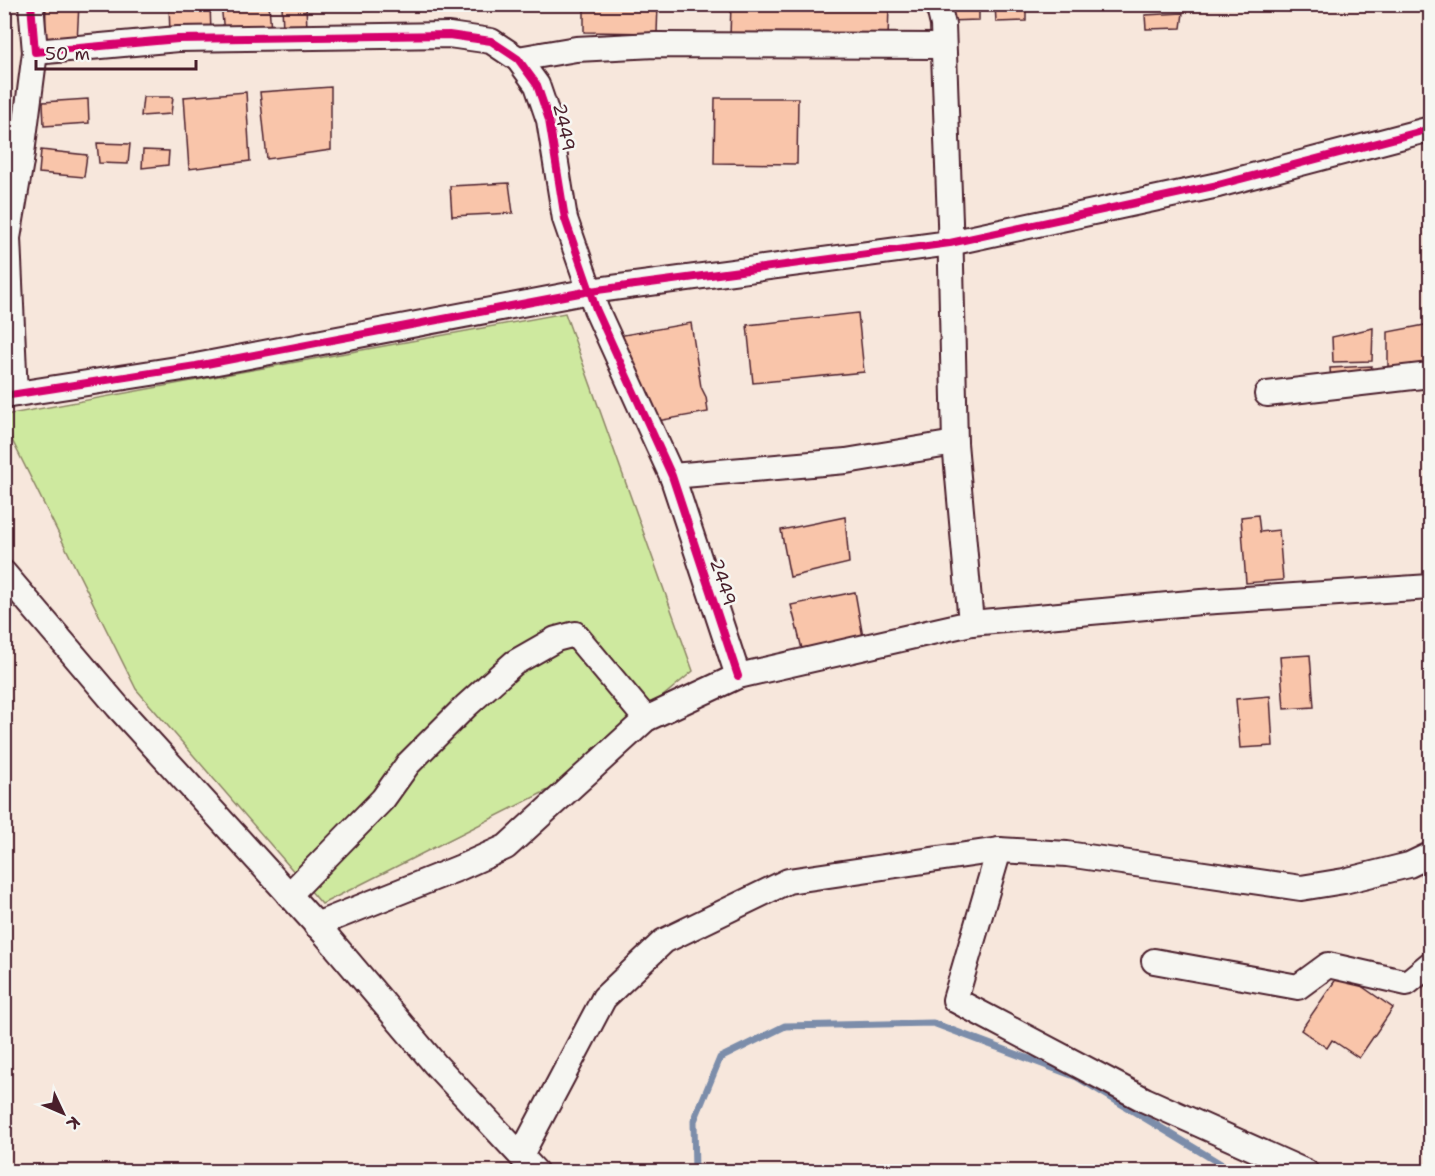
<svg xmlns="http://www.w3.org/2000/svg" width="1435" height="1176" font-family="'Shantell Sans',sans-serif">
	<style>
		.green { fill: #cee99f; stroke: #8c8465; stroke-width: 1.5 }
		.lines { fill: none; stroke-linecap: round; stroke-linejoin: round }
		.stream { stroke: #7c8daa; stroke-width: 7 }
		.building { fill: #f9c5aa; stroke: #4a1f2b; stroke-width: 1.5 }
		.minor-casing { stroke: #4a1f2b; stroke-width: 28 }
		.minor { stroke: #f6f6f2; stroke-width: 24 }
		.cycleway-casing { stroke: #f6f6f2; stroke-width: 11 }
		.cycleway { stroke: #d6006c; stroke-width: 8 }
		.labels { text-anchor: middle; stroke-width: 5; stroke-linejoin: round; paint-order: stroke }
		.street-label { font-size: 18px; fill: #4a1f2b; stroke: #f6f6f2 }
	</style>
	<rect width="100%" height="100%" fill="#f7e7dc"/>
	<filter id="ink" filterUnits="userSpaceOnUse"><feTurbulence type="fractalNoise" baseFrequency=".0167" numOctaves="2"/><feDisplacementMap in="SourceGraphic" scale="12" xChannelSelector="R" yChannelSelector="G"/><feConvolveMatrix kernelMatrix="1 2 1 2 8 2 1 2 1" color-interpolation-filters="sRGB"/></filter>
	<g filter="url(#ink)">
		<polygon class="green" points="565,313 693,671 554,787 322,904 136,689 7,430 5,415"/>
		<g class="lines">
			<polyline class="stream" points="695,1172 694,1121 720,1058 785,1026 933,1023 1077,1077 1234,1172"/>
		</g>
		<g class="building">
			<polygon points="46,4 79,4 77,42 45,43"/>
			<polygon points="169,4 210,4 211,33 170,35"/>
			<polygon points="221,4 269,4 271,32 224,33"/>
			<polygon points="282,4 306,4 307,30 283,31"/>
			<polygon points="363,4 393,4 393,9 363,11"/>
			<polygon points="584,4 658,4 657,33 584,32"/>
			<polygon points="731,4 889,4 888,40 730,37"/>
			<polygon points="945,4 979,4 979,20 945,21"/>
			<polygon points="995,4 1026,4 1026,21 996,22"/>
			<polygon points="1183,13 1181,28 1146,29 1145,15"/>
			<polygon points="331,87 331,150 267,159 260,92"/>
			<polygon points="246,92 250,161 189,169 184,97"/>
			<polygon points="143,97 173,97 171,114 141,116"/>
			<polygon points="715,98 798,98 797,164 714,163"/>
			<polygon points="88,99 89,123 44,126 43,102"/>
			<polygon points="97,143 130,144 128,164 99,163"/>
			<polygon points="41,150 87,155 84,177 39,173"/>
			<polygon points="143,150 169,151 168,165 142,168"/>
			<polygon points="509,183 513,213 452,216 450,186"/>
			<polygon points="858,313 864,372 753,383 747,325"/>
			<polygon points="691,323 701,387 706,397 708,412 652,422 618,336"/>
			<polygon points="1430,324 1430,371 1388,375 1388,332"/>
			<polygon points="1373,328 1372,361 1333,362 1332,337"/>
			<polygon points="1372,366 1369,379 1331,381 1330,368"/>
			<polygon points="1258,515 1260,532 1279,530 1283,580 1246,583 1241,517"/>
			<polygon points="845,517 849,563 790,577 781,530"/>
			<polygon points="855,592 864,643 804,657 791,605"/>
			<polygon points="1310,655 1314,707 1284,709 1280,657"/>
			<polygon points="1270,696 1273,746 1240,748 1236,699"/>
			<polygon points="1341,972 1393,1008 1359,1058 1332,1040 1327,1048 1301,1030"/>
		</g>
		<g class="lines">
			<defs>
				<g id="minor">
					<polyline points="31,4 35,52 178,39 449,35 491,41 518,59 537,85 549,120 565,219 590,291 596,309 672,476 738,676"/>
					<polyline points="938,4 943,25 950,222 955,443 971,623"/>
					<polyline points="518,59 576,49 655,45 943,46"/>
					<polyline points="7,166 21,161 35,52"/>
					<polyline points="15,394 8,238 21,161"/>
					<polyline points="1267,394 1430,375"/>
					<polyline points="4,396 196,366 590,291 950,243 1218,185 1430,129"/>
					<polyline points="672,476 846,461 955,443"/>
					<polyline points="4,573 118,707 325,934 435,1064 536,1172"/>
					<polyline points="999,850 955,1000 1145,1100 1306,1172"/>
					<polyline points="289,895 383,799 408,764 466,706 514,663 556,639 575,634 646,719"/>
					<polyline points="316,925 459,868 506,847 646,719 738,676 971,623 1201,602 1430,587"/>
					<polyline points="1154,961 1298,987 1328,965 1407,983 1430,964"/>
					<polyline points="521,1155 604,998 664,941 788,881 999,850 1067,854 1301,888 1344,881 1409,865 1430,855"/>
				</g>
			</defs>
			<use href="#minor" class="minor-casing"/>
			<use href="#minor" class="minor"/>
			<defs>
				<g id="cycleway">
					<polyline points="31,4 35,52 178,39 449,35 491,41 518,59 537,85 549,120 565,219 590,291 596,309 672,476 738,676"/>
					<polyline points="4,396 196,366 590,291 950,243 1218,185 1430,129"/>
				</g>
			</defs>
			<use href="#cycleway" class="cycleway-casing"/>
			<use href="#cycleway" class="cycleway"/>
		</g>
	</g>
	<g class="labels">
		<g class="street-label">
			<text transform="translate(564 127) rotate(78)" y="6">2449</text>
			<text transform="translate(723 582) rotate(72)" y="6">2449</text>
		</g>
	</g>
	<rect width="1435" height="1176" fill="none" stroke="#f6f6f2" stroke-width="24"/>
	<rect x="12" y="12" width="1411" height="1152" fill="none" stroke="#4a1f2b" stroke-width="2" filter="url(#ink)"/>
	<g transform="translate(63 1113) rotate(134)" stroke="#f6f6f2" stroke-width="4.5" paint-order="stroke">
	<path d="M0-4.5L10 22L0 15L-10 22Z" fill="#4a1f2b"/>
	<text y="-9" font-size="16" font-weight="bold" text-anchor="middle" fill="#4a1f2b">K</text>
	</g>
	<path d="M36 60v9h160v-9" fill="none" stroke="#4a1f2b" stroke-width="3"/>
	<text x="45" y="60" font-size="18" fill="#4a1f2b" stroke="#f6f6f2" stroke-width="4.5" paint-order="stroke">50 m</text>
</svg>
